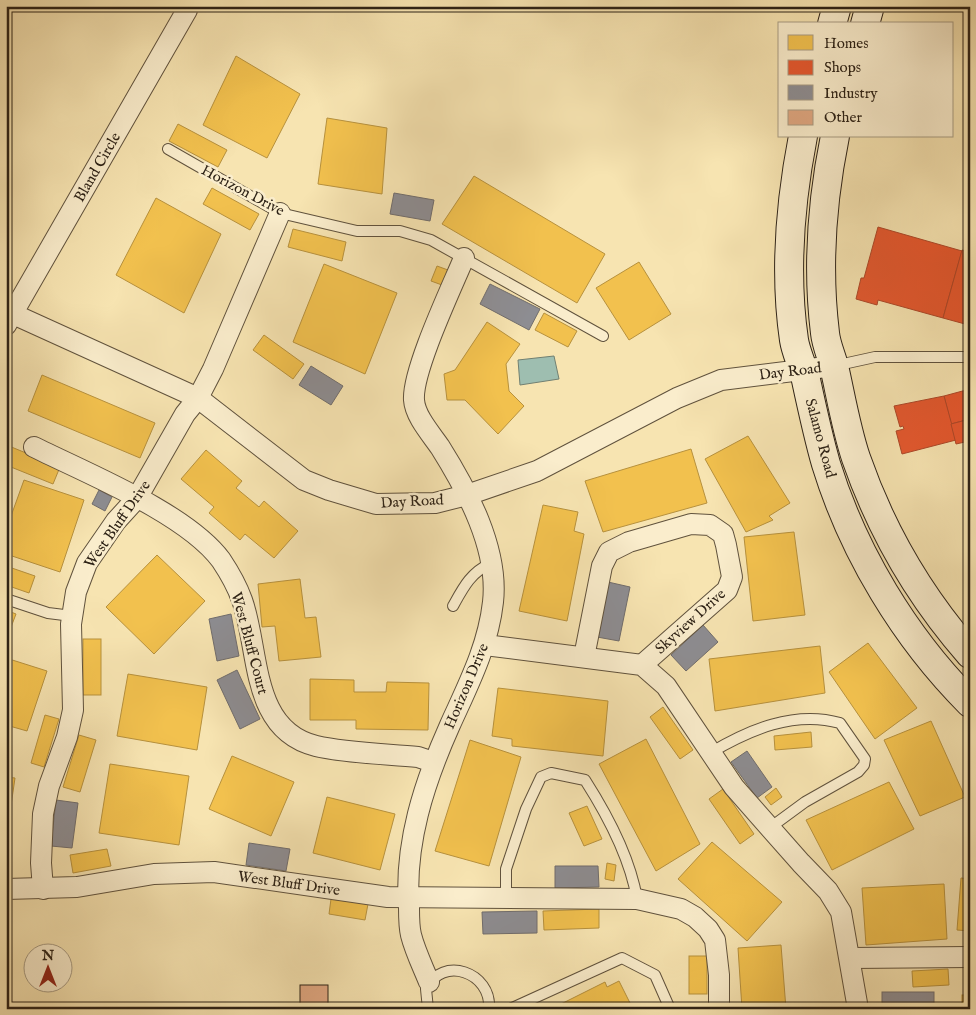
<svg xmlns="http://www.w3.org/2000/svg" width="976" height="1015" font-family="'IM FELL English',serif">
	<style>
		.water { fill: #9ebeb0; stroke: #718072 }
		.homes { fill: #f2c14e; stroke: #b7913d }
		.shops { fill: #e4572e; stroke: #ad4727 }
		.industry { fill: #8d8d92; stroke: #706d6d }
		.building { fill: #e1a882; stroke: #2d2216 }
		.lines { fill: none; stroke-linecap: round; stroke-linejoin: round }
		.service-casing { stroke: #60523d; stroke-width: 12 }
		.minor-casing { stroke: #60523d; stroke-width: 22 }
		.secondary-casing { stroke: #2d2216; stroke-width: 30 }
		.service { stroke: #faedcc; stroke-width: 10 }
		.minor { stroke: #faedcc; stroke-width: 20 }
		.secondary { stroke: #faedcc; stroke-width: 28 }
		.labels { text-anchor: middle; stroke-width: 5; stroke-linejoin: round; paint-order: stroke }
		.street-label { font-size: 15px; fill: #2d2216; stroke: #faedcc }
	</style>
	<rect width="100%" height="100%" fill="#f7e4b1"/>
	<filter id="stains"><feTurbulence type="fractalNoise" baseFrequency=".004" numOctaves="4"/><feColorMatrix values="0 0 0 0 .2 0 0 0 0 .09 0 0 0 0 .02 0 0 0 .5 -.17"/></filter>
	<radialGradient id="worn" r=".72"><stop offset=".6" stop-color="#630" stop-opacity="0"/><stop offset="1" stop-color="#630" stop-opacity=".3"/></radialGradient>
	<polygon class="water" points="554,356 559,379 520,385 518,360"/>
	<g class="homes">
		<polygon points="236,56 300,94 267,158 203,125"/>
		<polygon points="327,118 387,128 382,194 318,184"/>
		<polygon points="178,124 227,150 218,167 169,141"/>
		<polygon points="474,176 605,254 577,303 442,224"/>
		<polygon points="212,188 259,214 250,230 203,204"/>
		<polygon points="156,198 221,234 184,313 116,275"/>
		<polygon points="293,229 346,242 342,261 288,247"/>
		<polygon points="639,262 671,314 629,340 596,288"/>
		<polygon points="324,264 397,293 365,374 293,342"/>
		<polygon points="437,266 448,270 442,285 431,281"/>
		<polygon points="544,313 577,331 568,347 535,330"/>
		<polygon points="487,322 520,344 506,364 509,391 524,406 498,434 465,400 447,400 444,374 455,370"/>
		<polygon points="264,335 304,364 293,379 253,350"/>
		<polygon points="42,375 155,423 140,458 28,411"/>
		<polygon points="748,436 790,503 769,516 773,520 746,532 705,459"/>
		<polygon points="9,446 60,467 53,484 6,465 6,454"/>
		<polygon points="691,449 707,503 603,532 585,481"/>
		<polygon points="206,450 242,481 236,488 259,507 264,501 298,531 274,558 245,534 240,540 209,513 214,507 181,479"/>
		<polygon points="24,480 84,500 60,572 6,554 6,530"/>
		<polygon points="543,505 578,512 574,531 584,534 567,621 519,611"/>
		<polygon points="794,532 805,615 753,621 744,537"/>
		<polygon points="157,555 205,601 154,654 106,607"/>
		<polygon points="6,566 35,576 29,593 6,585"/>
		<polygon points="300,579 305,618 316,617 321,657 279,661 275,626 262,627 258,584"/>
		<polygon points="6,610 16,614 8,635 6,634"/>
		<rect x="83" y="639" width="18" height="56"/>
		<polygon points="868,643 917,708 875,739 829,672"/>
		<polygon points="820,646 825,693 715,711 709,659"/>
		<polygon points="6,658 47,671 27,731 6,725"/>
		<polygon points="128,674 207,687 197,750 117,736"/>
		<polygon points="310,679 354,680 354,692 386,692 387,682 429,683 428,730 356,729 356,720 310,720"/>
		<polygon points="498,688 608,701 603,756 512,746 512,739 492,736"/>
		<polygon points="663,707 693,750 680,759 650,717"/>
		<polygon points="45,715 59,719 44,767 31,763"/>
		<polygon points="931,721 965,797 920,816 884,740"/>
		<polygon points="811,732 812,747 775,750 774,736"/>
		<polygon points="79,735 96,740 80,792 63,787"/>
		<polygon points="646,739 700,844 656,871 599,764"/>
		<polygon points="470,740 521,757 489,866 435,851"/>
		<polygon points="232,756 294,782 271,836 209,809"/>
		<polygon points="110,764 189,776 179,845 99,833"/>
		<polygon points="6,777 15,778 7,833 6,832"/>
		<polygon points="889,782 914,829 832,870 806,820"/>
		<polygon points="776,788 782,797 771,805 765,797"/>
		<polygon points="723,789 754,834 740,844 709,799"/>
		<polygon points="327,797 395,814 380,870 313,853"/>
		<polygon points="587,806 602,839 584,846 569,813"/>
		<polygon points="712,842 782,902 747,941 678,879"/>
		<polygon points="107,849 111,866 73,873 70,855"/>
		<polygon points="607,863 616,865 614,881 605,879"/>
		<polygon points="961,878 970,879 970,931 957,930"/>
		<polygon points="944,884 947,939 866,945 862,888"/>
		<polygon points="331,899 368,904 365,920 329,914"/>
		<polygon points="599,909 599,928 544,930 543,911"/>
		<polygon points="781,945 786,1009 742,1009 738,948"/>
		<rect x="689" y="956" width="18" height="38"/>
		<polygon points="948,969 949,985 913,987 912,971"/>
		<polygon points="619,981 633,1009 551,1009 605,982 607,987"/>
		<rect x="962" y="995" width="8" height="14"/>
	</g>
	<g class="shops">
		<polygon points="878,227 962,251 943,318 878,300 877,305 856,299 861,278 864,278"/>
		<polygon points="962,250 970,252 970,305 965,324 943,318"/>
		<polygon points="970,389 970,419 951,424 944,396"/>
		<polygon points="944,396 956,440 902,454 896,431 904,429 903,426 900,427 894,406"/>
		<polygon points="970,419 970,450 968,450 965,442 956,444 951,424"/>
	</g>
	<g class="industry">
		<polygon points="394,193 434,200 430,221 390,214"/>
		<polygon points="490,284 540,309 529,330 480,304"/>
		<polygon points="311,366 343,386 331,405 299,385"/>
		<polygon points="99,490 112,497 105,511 92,504"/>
		<polygon points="608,582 630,587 619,641 597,637"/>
		<polygon points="231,614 239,656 217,661 209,619"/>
		<polygon points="703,625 718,642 686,671 671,655"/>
		<polygon points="237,670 260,719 240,729 217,680"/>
		<polygon points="747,751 772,787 757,798 731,762"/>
		<polygon points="56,800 78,803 72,848 51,846"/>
		<polygon points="249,843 290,849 286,871 246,865"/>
		<polygon points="555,866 598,866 599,887 555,888"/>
		<polygon points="537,911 537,933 483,934 482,912"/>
		<rect x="882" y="992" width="52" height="17"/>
	</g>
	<rect class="building" x="300" y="985" width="28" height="24"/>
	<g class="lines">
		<defs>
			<g id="service">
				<polyline points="168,149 280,213 357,231 400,231 431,240 603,336"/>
				<polyline points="834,366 875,357 970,357"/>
				<polyline points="6,599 48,613 72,616"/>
				<path d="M453,606C463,588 471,572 490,564"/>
				<path d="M710,753C749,730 794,710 840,723L865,759L864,765L858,772L805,802L771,827"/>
				<path d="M506,898V869L526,809L541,777L551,773L585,780C608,816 630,857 637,899"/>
				<path d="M428,1009L426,989C442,955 492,972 489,1009"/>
				<polyline points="510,1009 622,958 655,975 670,1009"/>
			</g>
			<g id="minor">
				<polyline points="13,314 198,398 304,480 329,490 376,504 435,503 467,495 537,471 677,398 721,380 834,366"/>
				<polyline points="6,325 187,10"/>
				<path d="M34,447C86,473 186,513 221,560C229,572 237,586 242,600C260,650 250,730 316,746C346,753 387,754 418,757L433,762"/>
				<polyline points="485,645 642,665 666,686 734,787 801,863 828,891 841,912 858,1009"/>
				<polyline points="584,657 602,566 609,552 629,542 691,524 710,525 723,534 726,545 732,577 727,590 642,665"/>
				<polyline points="6,889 77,887 154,874 214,872 388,897 637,899 681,909 695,917 708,929 715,940 719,975 719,1009"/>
				<polyline points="43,889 41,863 43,814 49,786 67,737 73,710 71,624 76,592 87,563 116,521 137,498 185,414 198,398 213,369 280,213"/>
				<polyline points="851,958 970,957"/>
				<path d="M429,982C423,967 415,951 411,935C409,927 409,917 409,908C404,844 424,783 450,725C468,685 488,647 493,602C499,549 467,490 440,447C431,434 415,416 414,400C412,371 451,289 464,258"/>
			</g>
			<g id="secondary">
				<polyline points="832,24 837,6"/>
				<polyline points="865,24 870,6"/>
				<path d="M803,136C790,203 784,272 794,340C796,353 803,366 806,380C812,408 818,436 826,464C853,552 905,638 970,703"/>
				<path d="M835,136C822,200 817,268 825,333C826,344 831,355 834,366C841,397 846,428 856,458C881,530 920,597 970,654"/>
			</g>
		</defs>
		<use href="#service" class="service-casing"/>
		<use href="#minor" class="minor-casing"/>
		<use href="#secondary" class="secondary-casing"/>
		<use href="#service" class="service"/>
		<use href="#minor" class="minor"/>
		<use href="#secondary" class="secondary"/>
	</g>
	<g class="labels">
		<g class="street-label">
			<text transform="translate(97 167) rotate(-60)" y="5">Bland Circle</text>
			<text transform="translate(243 190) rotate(28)" y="5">Horizon Drive</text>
			<text transform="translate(790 371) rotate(-7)" y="5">Day Road</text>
			<text transform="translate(821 438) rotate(75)" y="5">Salamo Road</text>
			<text transform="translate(412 501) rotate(-3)" y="5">Day Road</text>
			<text transform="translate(117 524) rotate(-55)" y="5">West Bluff Drive</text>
			<text transform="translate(690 621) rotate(-42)" y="5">Skyview Drive</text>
			<text transform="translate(250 643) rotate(75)" y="5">West Bluff Court</text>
			<text transform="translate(466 686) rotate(-67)" y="5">Horizon Drive</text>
			<text transform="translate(289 883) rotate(8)" y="5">West Bluff Drive</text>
		</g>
	</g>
	<rect width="976" height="1015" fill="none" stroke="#f7e4b1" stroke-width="25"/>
	<rect x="8" y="8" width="961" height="1000" fill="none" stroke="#2d2216" stroke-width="2.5"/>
	<rect x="12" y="12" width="951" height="990" fill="none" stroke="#2d2216"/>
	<rect x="778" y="22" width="175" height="115" fill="#faedcc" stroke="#a89c83"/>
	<rect x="788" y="35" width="25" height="15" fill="#f2c14e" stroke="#a89c83"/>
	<text x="824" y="48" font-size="15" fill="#2d2216">Homes</text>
	<rect x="788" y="60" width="25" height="15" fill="#e4572e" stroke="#a89c83"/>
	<text x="824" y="72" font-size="15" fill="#2d2216">Shops</text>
	<rect x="788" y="85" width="25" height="15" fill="#8d8d92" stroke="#a89c83"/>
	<text x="824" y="98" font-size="15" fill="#2d2216">Industry</text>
	<rect x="788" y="110" width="25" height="15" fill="#e1a882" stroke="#a89c83"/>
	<text x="824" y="122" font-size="15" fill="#2d2216">Other</text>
	<g transform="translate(48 968)"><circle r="24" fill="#faedcc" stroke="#a89c83"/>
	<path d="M0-4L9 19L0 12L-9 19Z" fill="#8f2418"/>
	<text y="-8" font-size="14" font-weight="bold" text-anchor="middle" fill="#2d2216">N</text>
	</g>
	<rect width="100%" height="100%" filter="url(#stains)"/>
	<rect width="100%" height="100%" fill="url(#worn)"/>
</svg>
